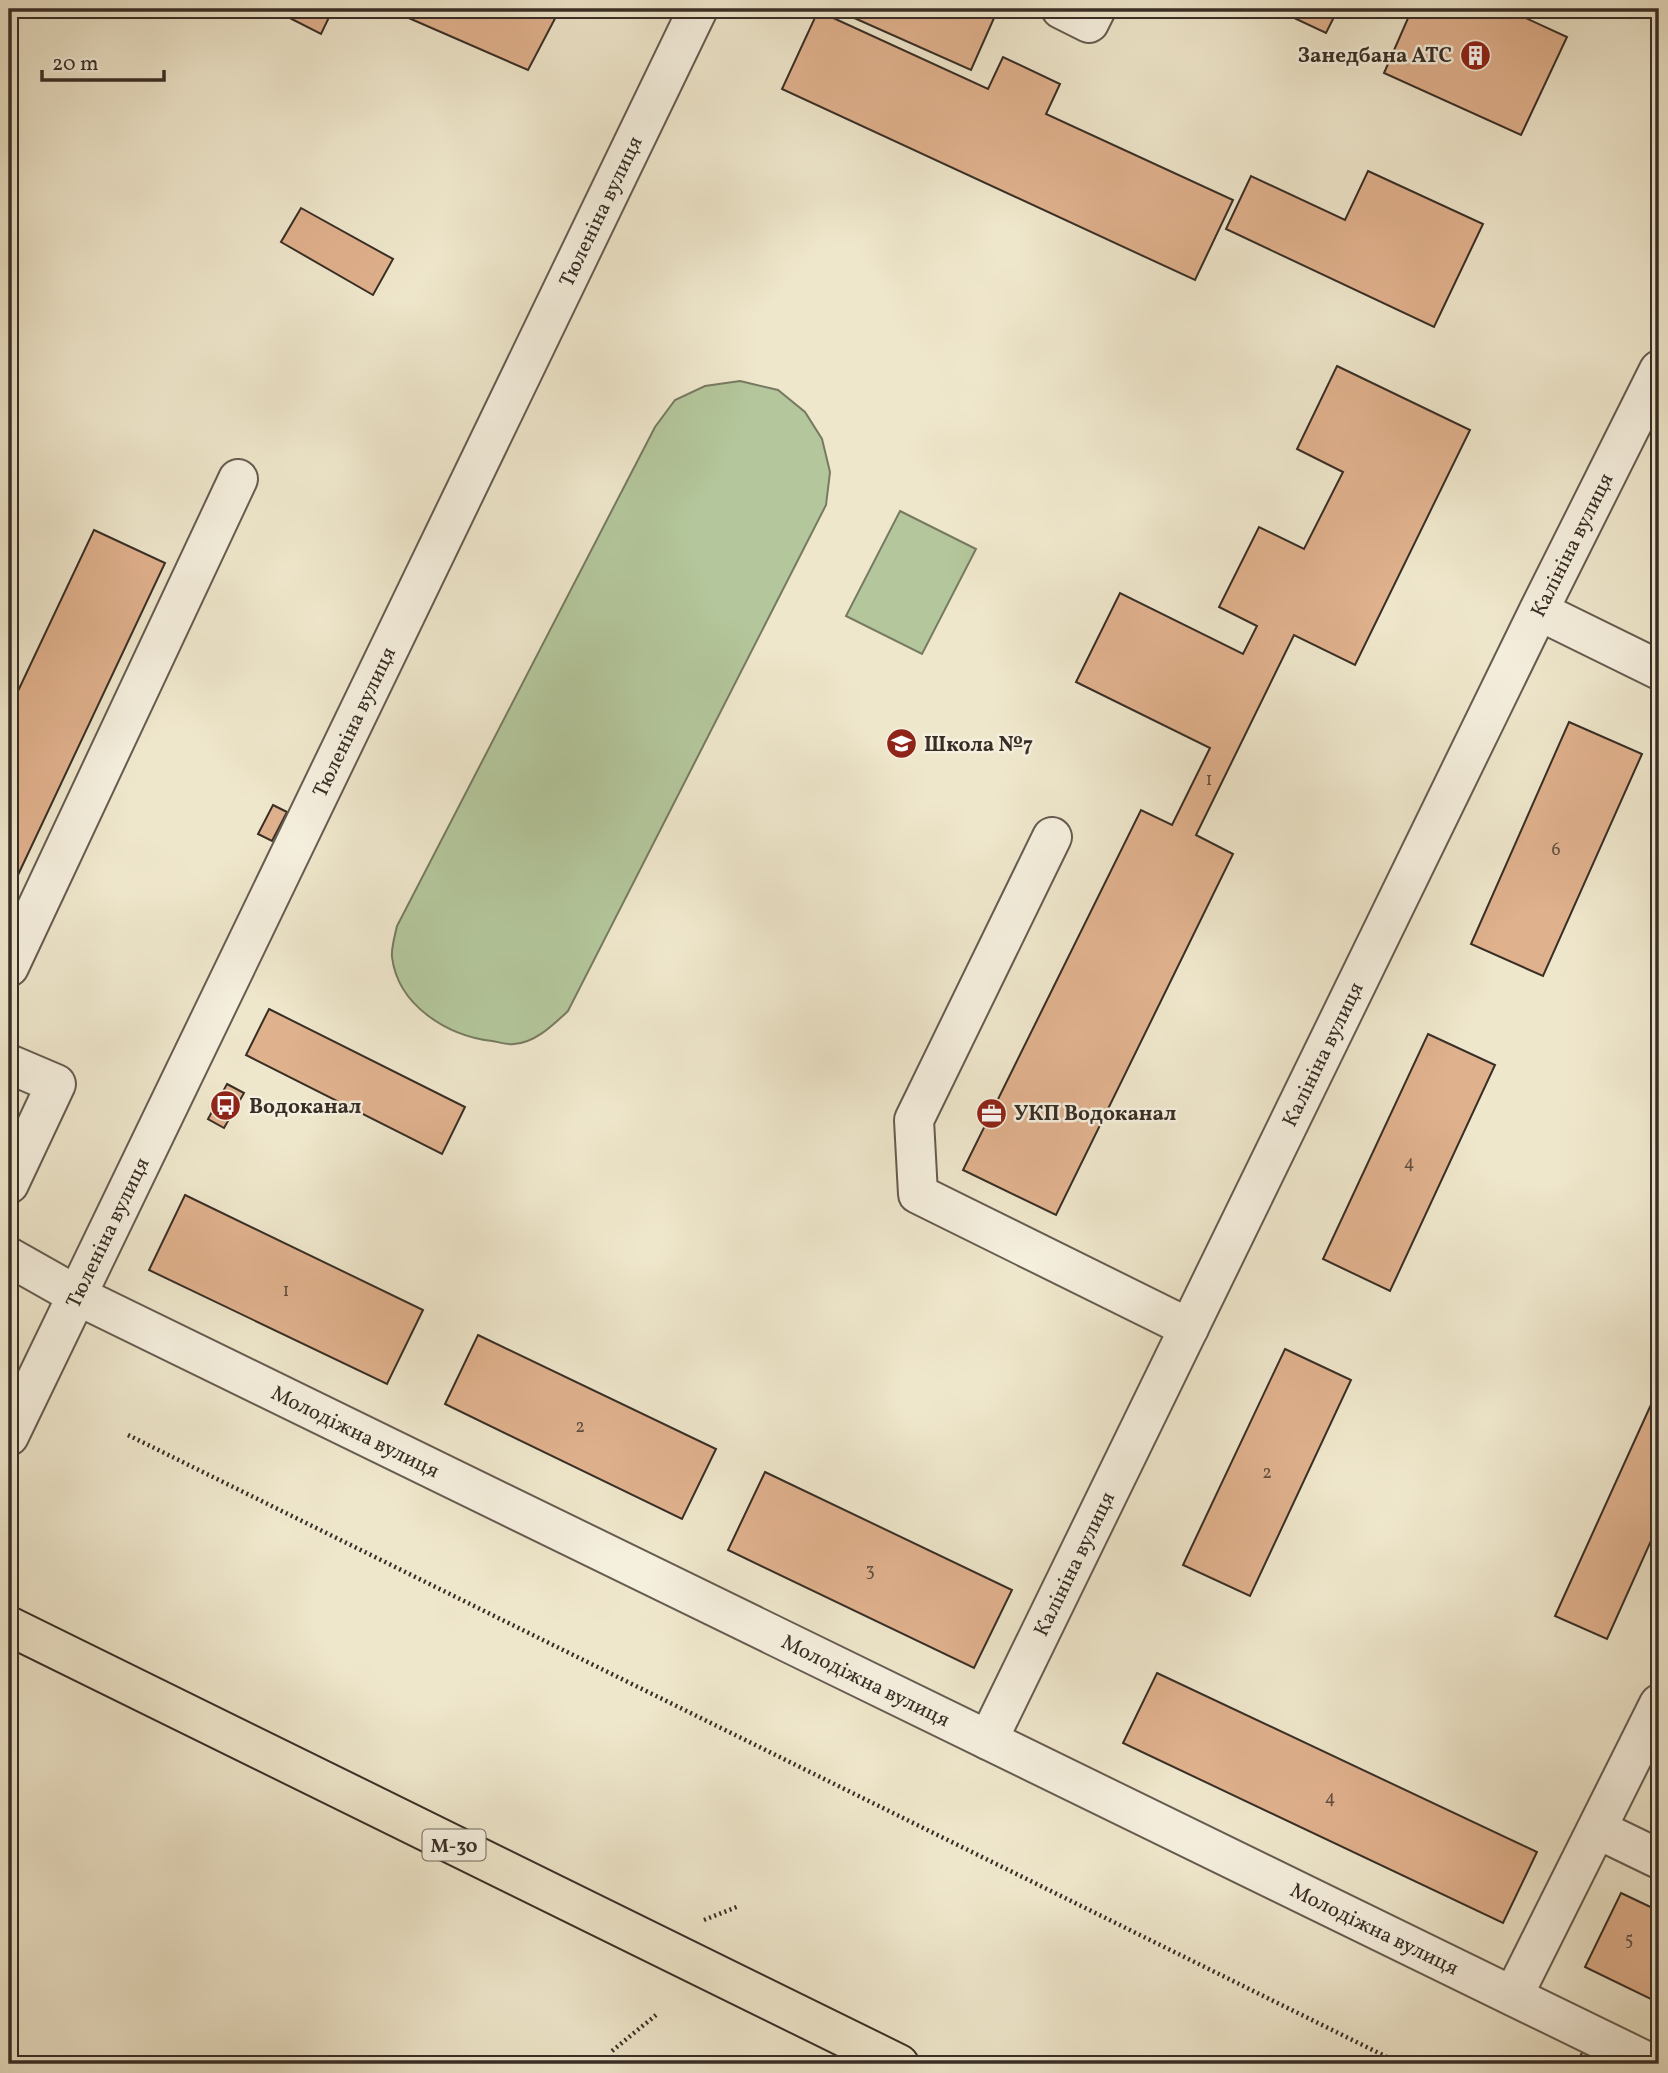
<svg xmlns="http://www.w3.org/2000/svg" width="1668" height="2073" font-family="Vollkorn,serif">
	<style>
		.green { fill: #b4c79c; stroke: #767a61; stroke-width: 2 }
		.building { fill: #e0b18d; stroke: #382e26; stroke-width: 2 }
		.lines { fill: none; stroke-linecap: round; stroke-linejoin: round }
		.minor-casing { stroke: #665c50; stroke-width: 42 }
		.highway-casing { stroke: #382e26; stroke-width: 42 }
		.path { stroke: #382e26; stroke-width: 4.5; stroke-dasharray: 2 3.5; stroke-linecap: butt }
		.minor { stroke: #f5efde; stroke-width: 38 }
		.highway { stroke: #efe7cc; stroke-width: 38 }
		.labels { text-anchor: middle; stroke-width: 5; stroke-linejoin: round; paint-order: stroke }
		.number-label { font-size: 18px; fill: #624f40 }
		.shield { fill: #f5efde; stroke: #71685d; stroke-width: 2 }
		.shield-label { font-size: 19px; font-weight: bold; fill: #382e26 }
		.poi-label { font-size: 21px; font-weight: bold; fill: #382e26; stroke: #f5efde; text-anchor: start }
		.street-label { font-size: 21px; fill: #382e26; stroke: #f5efde }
	</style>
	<rect width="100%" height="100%" fill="#efe7cc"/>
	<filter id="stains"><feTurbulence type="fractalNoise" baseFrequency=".00286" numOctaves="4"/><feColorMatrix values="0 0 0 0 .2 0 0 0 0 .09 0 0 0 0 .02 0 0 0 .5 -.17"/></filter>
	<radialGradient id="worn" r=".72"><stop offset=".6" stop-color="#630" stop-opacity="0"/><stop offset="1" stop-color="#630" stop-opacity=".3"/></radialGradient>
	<g class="green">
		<path d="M740,381L778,390L805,412L822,439L830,472L826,505L568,1011C553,1025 535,1043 514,1044C507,1045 499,1042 492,1041C448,1036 398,1006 392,957C391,948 395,935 397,926L655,427L675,400L705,386Z"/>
		<polygon points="900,511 976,549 922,654 846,616"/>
	</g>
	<g class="building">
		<polygon points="272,9 333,9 321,34"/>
		<polygon points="388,9 560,9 528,70"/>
		<polygon points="834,9 998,9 971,70"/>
		<polygon points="1275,9 1338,9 1326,33"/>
		<polygon points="1412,9 1506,9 1567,37 1521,135 1384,73"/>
		<polygon points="818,11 988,89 1003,57 1060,84 1046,114 1233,200 1195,280 782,89"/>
		<polygon points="1368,171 1483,224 1434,327 1226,229 1251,176 1345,220"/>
		<polygon points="301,208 393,259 373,295 281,242"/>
		<polygon points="1337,366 1470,430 1355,665 1294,635 1196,835 1233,854 1056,1215 963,1170 1141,810 1172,825 1210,748 1076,682 1120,593 1243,654 1257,626 1219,607 1259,527 1304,549 1343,472 1297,449"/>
		<polygon points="94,530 165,563 9,894 9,710"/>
		<polygon points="1569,722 1642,754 1543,976 1471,944"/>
		<polygon points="273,805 287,812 272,841 258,834"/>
		<polygon points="269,1009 465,1107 442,1154 246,1055"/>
		<polygon points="1428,1034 1495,1065 1390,1291 1323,1259"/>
		<polygon points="227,1084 244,1093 224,1128 208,1119"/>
		<polygon points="185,1195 423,1310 387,1384 149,1270"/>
		<polygon points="478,1335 716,1449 682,1519 445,1404"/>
		<polygon points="1285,1349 1351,1380 1250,1596 1183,1565"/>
		<polygon points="1659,1387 1659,1523 1607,1639 1555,1616"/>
		<polygon points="765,1472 1012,1590 974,1668 728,1550"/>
		<polygon points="1157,1673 1537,1852 1503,1923 1123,1743"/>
		<polygon points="1621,1893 1659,1911 1659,2003 1585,1967"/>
		<polygon points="1585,2047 1619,2064 1576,2064"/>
	</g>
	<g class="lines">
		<defs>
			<g id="minor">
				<polyline points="1061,9 1089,23 1096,9"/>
				<polyline points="1539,611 1659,670"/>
				<polyline points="1052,837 914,1120 918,1194 1189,1328"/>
				<polyline points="9,967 238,479"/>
				<polyline points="9,1064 56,1084 9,1184"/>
				<path id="s1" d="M9,1257L78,1296L1652,2064"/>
				<path id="s2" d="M9,1436L698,9"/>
				<path id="s3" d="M988,1740L1538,612L1659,370"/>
				<polyline points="1597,1829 1659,1859"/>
				<polyline points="1513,1996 1659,1704"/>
			</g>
			<polyline id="highway" points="9,1626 899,2064"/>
		</defs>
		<use href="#minor" class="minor-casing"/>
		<use href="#highway" class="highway-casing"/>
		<g class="path">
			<polyline points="128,1435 1401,2064"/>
			<polyline points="704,1920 739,1906"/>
			<polyline points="612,2051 656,2015"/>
		</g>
		<use href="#minor" class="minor"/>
		<use href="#highway" class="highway"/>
	</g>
	<defs>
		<symbol id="building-disc" viewBox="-11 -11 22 22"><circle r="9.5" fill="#8f2418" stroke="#f5efde"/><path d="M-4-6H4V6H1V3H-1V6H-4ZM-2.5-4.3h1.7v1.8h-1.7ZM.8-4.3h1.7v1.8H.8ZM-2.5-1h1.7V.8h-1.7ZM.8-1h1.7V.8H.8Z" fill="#fff"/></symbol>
		<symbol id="school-disc" viewBox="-11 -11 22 22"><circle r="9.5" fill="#8f2418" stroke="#f5efde"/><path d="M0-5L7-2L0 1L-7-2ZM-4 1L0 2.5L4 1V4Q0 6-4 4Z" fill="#fff"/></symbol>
		<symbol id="bus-disc" viewBox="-11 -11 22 22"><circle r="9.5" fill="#8f2418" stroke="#f5efde"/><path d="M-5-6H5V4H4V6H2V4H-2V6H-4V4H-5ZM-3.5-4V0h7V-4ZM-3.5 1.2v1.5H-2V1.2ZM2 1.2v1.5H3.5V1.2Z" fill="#fff"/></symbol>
		<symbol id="office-disc" viewBox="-11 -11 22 22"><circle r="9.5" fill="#8f2418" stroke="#f5efde"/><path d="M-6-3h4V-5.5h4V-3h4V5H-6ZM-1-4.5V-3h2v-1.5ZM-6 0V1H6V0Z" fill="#fff"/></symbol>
	</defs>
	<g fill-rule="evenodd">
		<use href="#building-disc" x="1458" y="38" width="35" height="35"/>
		<use href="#school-disc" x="884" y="726" width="35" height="35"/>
		<use href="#bus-disc" x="208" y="1088" width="35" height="35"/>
		<use href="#office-disc" x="974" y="1096" width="35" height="35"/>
	</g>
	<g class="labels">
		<g class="number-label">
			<text x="1209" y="785">1</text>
			<text x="1556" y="855">6</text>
			<text x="1409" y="1168">4</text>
			<text x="286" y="1296">1</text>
			<text x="580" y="1432">2</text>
			<text x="1267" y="1478">2</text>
			<text x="870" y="1576">3</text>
			<text x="1330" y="1803">4</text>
			<text x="1629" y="1945">5</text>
		</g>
		<rect class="shield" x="422.5" y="1829.5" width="63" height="31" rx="5"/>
		<g class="shield-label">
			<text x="454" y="1852">М-30</text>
		</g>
		<g class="poi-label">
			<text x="1452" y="62" text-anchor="end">Занедбана АТС</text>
			<text x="924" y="751">Школа №7</text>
			<text x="249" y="1113">Водоканал</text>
			<text x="1014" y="1120">УКП Водоканал</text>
		</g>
		<g class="street-label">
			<text dy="7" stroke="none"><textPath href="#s2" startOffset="1360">Тюленіна вулиця</textPath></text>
			<text dy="7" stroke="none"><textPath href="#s3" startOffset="1330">Калініна вулиця</textPath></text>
			<text dy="7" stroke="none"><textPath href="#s2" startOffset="793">Тюленіна вулиця</textPath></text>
			<text dy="7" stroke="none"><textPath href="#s3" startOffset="763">Калініна вулиця</textPath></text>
			<text dy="7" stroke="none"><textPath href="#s2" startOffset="226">Тюленіна вулиця</textPath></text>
			<text dy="7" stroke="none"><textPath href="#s1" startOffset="388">Молодіжна вулиця</textPath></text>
			<text dy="7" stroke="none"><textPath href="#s3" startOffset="196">Калініна вулиця</textPath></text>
			<text dy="7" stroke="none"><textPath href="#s1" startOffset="956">Молодіжна вулиця</textPath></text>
			<text dy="7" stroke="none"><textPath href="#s1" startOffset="1522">Молодіжна вулиця</textPath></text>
		</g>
	</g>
	<rect width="1668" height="2073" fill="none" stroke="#efe7cc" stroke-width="35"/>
	<rect x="10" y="10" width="1647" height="2052" fill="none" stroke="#382e26" stroke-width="3.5"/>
	<rect x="18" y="18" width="1633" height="2038" fill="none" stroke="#382e26" stroke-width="2"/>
	<path d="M42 70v10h122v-10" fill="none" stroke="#382e26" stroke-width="3.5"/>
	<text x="52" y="70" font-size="21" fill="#382e26" stroke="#f5efde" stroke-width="5" paint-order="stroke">20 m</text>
	<rect width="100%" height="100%" filter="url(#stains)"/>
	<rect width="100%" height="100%" fill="url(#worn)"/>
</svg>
